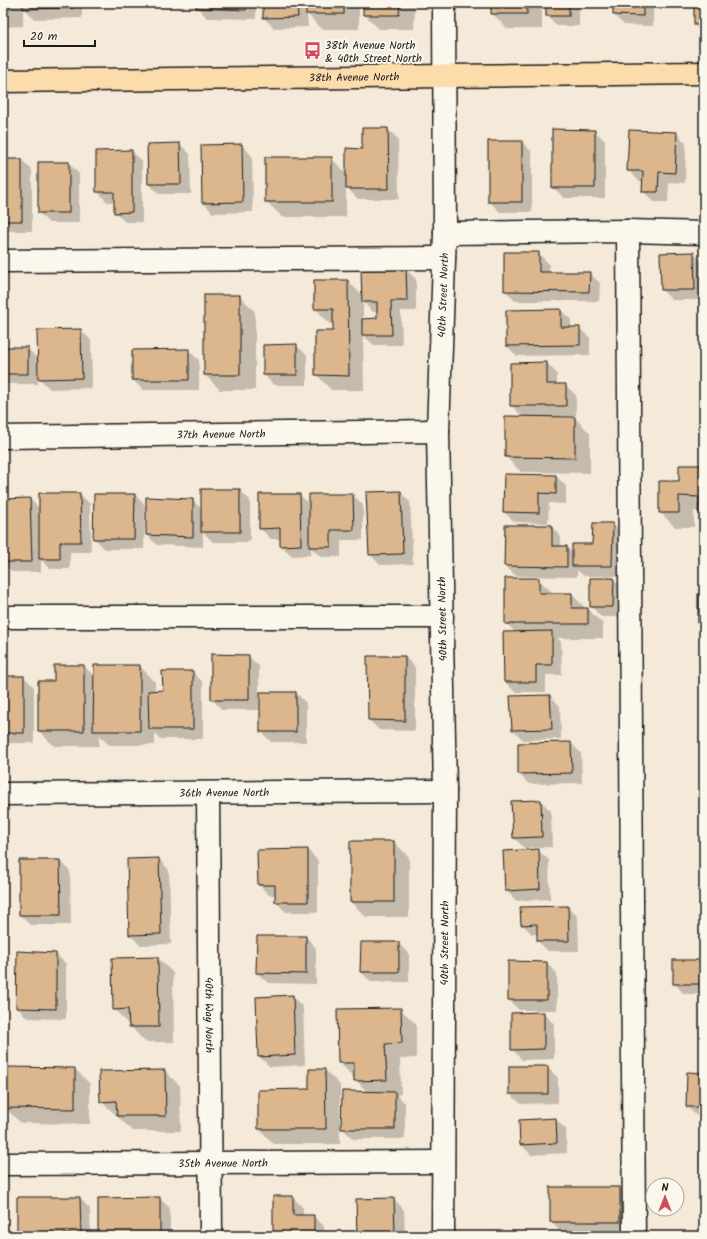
<svg xmlns="http://www.w3.org/2000/svg" width="707" height="1239" font-family="Kalam,sans-serif">
	<style>
		.shadow { fill: #0003; fill-rule: evenodd }
		.building { fill: #dcb78e; stroke: #1c1c1c }
		.lines { fill: none; stroke-linecap: round; stroke-linejoin: round }
		.minor-casing { stroke: #1c1c1c; stroke-width: 25 }
		.major-casing { stroke: #1c1c1c; stroke-width: 25 }
		.minor { stroke: #fbf7ec; stroke-width: 22 }
		.major { stroke: #fddcac; stroke-width: 22 }
		.labels { text-anchor: middle; stroke-width: 4; stroke-linejoin: round; paint-order: stroke }
		.poi-label { font-size: 11px; fill: #1c1c1c; stroke: #fbf7ec; text-anchor: start }
		.street-label { font-size: 11px; fill: #1c1c1c; stroke: #fbf7ec }
	</style>
	<rect width="100%" height="100%" fill="#f5ead9"/>
	<filter id="ink" filterUnits="userSpaceOnUse"><feTurbulence type="fractalNoise" baseFrequency=".025" numOctaves="2"/><feDisplacementMap in="SourceGraphic" scale="8" xChannelSelector="R" yChannelSelector="G"/><feConvolveMatrix kernelMatrix="1 2 1 2 8 2 1 2 1" color-interpolation-filters="sRGB"/></filter>
	<g filter="url(#ink)">
		<g class="shadow">
			<polygon points="3,3 82,3 82,18 34,19 23,7 23,26 3,27"/>
			<polygon points="197,3 256,3 256,19 207,18 197,7"/>
			<polygon points="264,3 359,3 359,29 322,29 307,14 308,27 274,28 264,18"/>
			<polygon points="364,3 415,3 414,29 379,29 364,14"/>
			<polygon points="492,3 542,3 542,29 507,29 492,13"/>
			<polygon points="547,3 579,3 579,26 557,26 547,15"/>
			<polygon points="614,3 653,3 653,26 624,25 614,15"/>
			<polygon points="695,3 704,3 704,34 695,25"/>
			<polygon points="388,129 398,139 399,199 358,199 346,187 346,217 282,217 266,201 331,158 347,174 363,150"/>
			<polygon points="595,131 605,141 605,198 564,198 553,187"/>
			<polygon points="676,133 686,143 685,183 669,182 668,202 654,202 643,191 644,181 639,181 628,170"/>
			<polygon points="522,142 532,152 532,212 500,212 489,201"/>
			<polygon points="180,144 190,154 191,194 159,194 149,184 148,145"/>
			<polygon points="242,145 252,156 253,212 213,213 203,202"/>
			<polygon points="132,151 142,161 142,222 125,222 115,212 115,202 107,202 97,191"/>
			<polygon points="3,160 22,160 32,170 32,231 3,231"/>
			<polygon points="39,163 69,163 79,174 79,223 49,223 39,213"/>
			<polygon points="538,253 549,264 549,273 589,273 600,283 599,301 515,301 505,290"/>
			<polygon points="694,253 704,264 704,300 672,300 662,290"/>
			<path d="M405,269L416,279V311H401L402,345H374L363,335L364,390H331L316,374L334,332V324H330L315,308L348,281L363,296ZM363,302L373,312H378V319L363,320Z"/>
			<polygon points="205,296 240,296 255,312 255,390 220,390 205,375"/>
			<polygon points="561,310 571,320 571,328 579,328 590,338 590,355 517,356 507,346"/>
			<polygon points="80,330 91,340 92,388 50,389 38,377 38,384 3,384 3,348 27,348 39,360"/>
			<polygon points="296,345 307,355 307,385 274,385 264,375"/>
			<polygon points="188,350 199,360 199,390 143,390 133,380"/>
			<polygon points="547,363 557,374 557,385 565,385 576,395 576,416 558,416 558,417 575,418 590,433 590,473 521,472 506,457 523,417 511,405"/>
			<polygon points="704,466 704,517 699,511 694,511 694,527 675,527 660,512 680,482"/>
			<polygon points="505,475 556,476 566,486 566,504 549,503 548,523 515,522 504,512"/>
			<polygon points="240,490 250,500 250,542 213,542 203,532 203,547 157,545 147,535 193,500 202,510"/>
			<polygon points="400,492 410,502 413,564 380,565 370,554"/>
			<polygon points="80,494 90,504 91,552 70,552 70,569 50,569 41,560 41,572 12,572 3,563 3,499 30,499 40,509"/>
			<polygon points="135,495 145,505 144,549 105,549 94,538"/>
			<polygon points="260,495 300,495 310,505 353,495 363,505 363,540 341,540 341,557 321,557 311,548 311,555 292,556 281,545 281,539 271,539 260,528"/>
			<polygon points="612,524 623,534 622,576 584,576 577,570 577,577 516,576 505,566 551,526 561,537 561,547 567,547 573,554 593,545"/>
			<polygon points="538,579 554,594 572,594 586,609 588,609 603,624 603,638 557,638 561,642 562,675 546,675 546,692 515,692 505,682 515,632 506,623"/>
			<polygon points="613,579 624,590 623,617 601,617 591,606"/>
			<polygon points="248,656 259,666 259,710 222,710 212,699"/>
			<polygon points="368,657 405,657 415,667 415,731 379,730 369,720"/>
			<polygon points="84,666 95,677 140,666 155,682 155,692 164,691 192,672 203,682 203,739 160,739 155,733 155,745 109,745 99,735 99,746 54,746 39,731 55,682"/>
			<polygon points="3,677 24,677 34,687 34,743 3,743"/>
			<polygon points="296,693 306,703 306,742 271,742 261,731"/>
			<polygon points="550,696 560,706 561,739 523,740 513,730"/>
			<polygon points="571,743 581,753 582,783 529,784 519,774"/>
			<polygon points="541,801 551,811 552,847 524,848 514,838"/>
			<polygon points="394,842 409,857 409,917 366,917 351,902"/>
			<polygon points="308,850 318,861 318,912 286,912 276,902 276,895 269,895 259,885"/>
			<polygon points="538,850 549,860 550,899 517,901 506,891"/>
			<polygon points="159,859 169,870 171,944 140,945 130,935"/>
			<polygon points="20,861 60,861 70,871 71,925 30,925 20,915"/>
			<path d="M568,907L578,917L579,951H548L538,941V934H532L522,924ZM530,923H542V925H530Z"/>
			<polygon points="258,937 306,937 316,948 316,984 268,983 257,973"/>
			<polygon points="398,943 409,954 409,982 371,982 361,972"/>
			<polygon points="56,954 66,964 66,1019 27,1018 17,1007"/>
			<polygon points="158,958 173,973 174,1042 145,1042 114,1009"/>
			<polygon points="704,961 704,994 684,994 674,983"/>
			<polygon points="547,963 557,973 557,1010 519,1010 509,1000"/>
			<polygon points="292,996 303,1007 305,1065 270,1067 259,1056"/>
			<polygon points="400,1009 416,1024 416,1058 400,1059 401,1094 397,1095 405,1103 405,1139 353,1139 340,1126 340,1144 274,1144 259,1129 310,1090 325,1070 340,1085 340,1126 342,1126 368,1093 339,1062"/>
			<polygon points="543,1013 554,1024 554,1059 522,1060 512,1049"/>
			<polygon points="547,1067 558,1078 558,1103 521,1104 510,1094"/>
			<polygon points="75,1069 90,1084 90,1124 21,1123 5,1108"/>
			<polygon points="165,1071 180,1086 181,1131 133,1131 101,1101"/>
			<polygon points="704,1074 704,1117 698,1117 687,1107"/>
			<polygon points="555,1119 566,1129 567,1153 531,1155 521,1144"/>
			<polygon points="619,1188 630,1198 630,1232 561,1232 551,1222"/>
			<polygon points="274,1197 293,1197 303,1208 303,1216 313,1216 324,1226 324,1236 276,1236 274,1234"/>
			<polygon points="80,1198 90,1209 91,1236 21,1236 18,1234"/>
			<polygon points="159,1198 170,1208 170,1236 99,1235"/>
			<polygon points="394,1199 404,1210 405,1236 358,1236"/>
		</g>
		<g class="building">
			<rect x="3" y="3" width="5" height="9"/>
			<polygon points="23,3 72,3 73,8 23,9"/>
			<polygon points="196,3 246,3 246,10 196,8"/>
			<polygon points="263,3 297,3 298,17 263,18"/>
			<rect x="306" y="3" width="38" height="11"/>
			<polygon points="363,3 400,3 399,15 363,15"/>
			<rect x="491" y="3" width="36" height="11"/>
			<rect x="546" y="3" width="23" height="13"/>
			<polygon points="613,3 643,3 643,16 613,15"/>
			<rect x="694" y="3" width="10" height="22"/>
			<polygon points="362,128 388,128 389,189 346,189 346,148 362,149"/>
			<polygon points="552,129 595,130 595,188 552,188"/>
			<polygon points="629,130 677,132 675,173 659,172 658,192 642,192 643,171 627,171"/>
			<rect x="488" y="141" width="34" height="61"/>
			<polygon points="180,143 181,184 148,184 147,144"/>
			<polygon points="242,144 243,202 202,203 201,145"/>
			<polygon points="132,150 132,212 114,213 114,192 96,192 96,151"/>
			<rect x="265" y="157" width="67" height="45"/>
			<rect x="3" y="159" width="19" height="62"/>
			<rect x="38" y="162" width="31" height="51"/>
			<polygon points="504,252 539,252 539,272 590,272 589,292 504,291"/>
			<polygon points="694,252 695,290 661,290 660,253"/>
			<polygon points="406,268 407,301 391,301 392,335 362,335 362,319 377,318 377,302 362,302 361,269"/>
			<polygon points="314,280 348,280 349,376 315,375 315,331 333,331 333,309 314,309"/>
			<rect x="204" y="295" width="36" height="80"/>
			<polygon points="561,309 561,327 580,327 580,345 506,346 506,310"/>
			<polygon points="81,329 82,378 38,379 37,330"/>
			<polygon points="297,344 297,375 263,375 263,345"/>
			<rect x="3" y="347" width="25" height="27"/>
			<polygon points="189,349 189,380 132,380 132,350"/>
			<polygon points="547,362 547,384 566,384 566,406 510,406 510,363"/>
			<polygon points="505,416 575,417 575,458 505,457"/>
			<polygon points="679,465 704,465 704,512 698,512 699,497 679,496 679,513 659,513 659,481 679,481"/>
			<polygon points="504,474 556,475 556,494 539,493 539,513 503,512"/>
			<rect x="201" y="489" width="39" height="43"/>
			<polygon points="401,491 403,554 369,555 366,492"/>
			<polygon points="39,493 80,493 81,542 60,542 60,559 39,559"/>
			<polygon points="94,494 135,494 134,539 93,539"/>
			<polygon points="259,494 300,494 301,545 280,546 280,528 259,529"/>
			<polygon points="309,494 353,494 354,530 331,530 331,547 309,547"/>
			<polygon points="146,497 193,499 193,537 146,535"/>
			<polygon points="30,498 32,562 3,562 3,499"/>
			<polygon points="593,523 613,523 612,566 572,566 572,544 592,544"/>
			<polygon points="505,525 552,525 552,546 567,546 567,567 504,566"/>
			<polygon points="505,578 539,578 539,593 572,593 572,608 588,608 588,624 505,624"/>
			<polygon points="590,578 614,578 613,607 590,607"/>
			<rect x="698" y="594" width="6" height="30"/>
			<polygon points="552,631 552,665 536,665 536,682 504,682 503,632"/>
			<polygon points="211,654 249,655 249,700 211,700"/>
			<polygon points="367,656 405,656 405,721 368,720"/>
			<polygon points="54,665 84,665 84,731 38,731 38,681 54,681"/>
			<polygon points="94,665 140,665 140,731 93,731"/>
			<polygon points="162,671 193,671 193,729 149,729 148,691 163,690"/>
			<rect x="3" y="676" width="21" height="57"/>
			<rect x="260" y="692" width="36" height="40"/>
			<polygon points="550,695 552,729 512,730 510,696"/>
			<polygon points="571,742 572,773 518,774 518,743"/>
			<polygon points="541,800 542,837 513,838 511,801"/>
			<rect x="350" y="841" width="44" height="61"/>
			<polygon points="308,849 308,902 275,902 275,885 258,885 257,850"/>
			<polygon points="539,849 540,889 505,891 503,851"/>
			<polygon points="159,858 161,934 129,935 127,859"/>
			<polygon points="19,860 60,860 61,915 19,915"/>
			<polygon points="568,906 569,941 537,941 537,924 521,925 520,907"/>
			<polygon points="257,936 306,936 306,974 256,973"/>
			<polygon points="361,942 399,942 399,972 360,972"/>
			<polygon points="17,951 56,953 56,1009 16,1008"/>
			<polygon points="158,957 159,1027 129,1027 128,1009 113,1010 112,958"/>
			<rect x="673" y="960" width="31" height="24"/>
			<polygon points="508,961 547,962 547,1000 508,1000"/>
			<polygon points="293,995 295,1055 258,1057 256,997"/>
			<polygon points="401,1008 402,1043 385,1044 387,1080 354,1081 354,1063 338,1063 337,1009"/>
			<polygon points="544,1012 544,1049 511,1050 511,1013"/>
			<rect x="509" y="1066" width="39" height="28"/>
			<polygon points="5,1067 75,1068 75,1109 4,1108"/>
			<polygon points="309,1069 325,1069 326,1129 258,1129 258,1090 309,1089"/>
			<polygon points="165,1070 166,1116 117,1116 116,1101 100,1102 99,1071"/>
			<polygon points="687,1072 704,1073 704,1107 686,1107"/>
			<polygon points="342,1091 395,1092 395,1129 341,1129"/>
			<polygon points="556,1118 557,1143 520,1145 519,1120"/>
			<rect x="701" y="1145" width="3" height="22"/>
			<rect x="701" y="1177" width="3" height="45"/>
			<rect x="550" y="1187" width="70" height="35"/>
			<polygon points="273,1196 293,1196 293,1215 314,1215 314,1234 273,1234"/>
			<polygon points="17,1197 80,1197 81,1234 17,1234"/>
			<polygon points="160,1197 160,1235 98,1236 98,1198"/>
			<polygon points="394,1198 395,1236 357,1236 356,1199"/>
			<polygon points="544,1235 544,1236 507,1236"/>
		</g>
		<g class="lines">
			<defs>
				<g id="minor">
					<polyline points="628,231 634,1236"/>
					<polyline points="445,233 628,231 704,233"/>
					<polyline points="3,261 444,258"/>
					<path id="s1" d="M3,437L438,431"/>
					<polyline points="3,617 442,617"/>
					<path id="s2" d="M208,793L211,1236"/>
					<path id="s3" d="M3,794L445,791"/>
					<path id="s4" d="M3,1164L443,1162"/>
					<path id="s5" d="M443,1236L445,791L438,431L445,233L444,3"/>
				</g>
				<g id="major">
					<path id="s6" d="M3,81L704,73"/>
				</g>
			</defs>
			<use href="#minor" class="minor-casing"/>
			<use href="#major" class="major-casing"/>
			<use href="#minor" class="minor"/>
			<use href="#major" class="major"/>
		</g>
	</g>
	<defs>
		<symbol id="bus-bare" viewBox="-9 -9 18 18"><path d="M-5-6H5V4H4V6H2V4H-2V6H-4V4H-5ZM-3.5-4V0h7V-4ZM-3.5 1.2v1.5H-2V1.2ZM2 1.2v1.5H3.5V1.2Z" fill="#d1495b" stroke="#fbf7ec" stroke-width="2.5" paint-order="stroke"/></symbol>
	</defs>
	<g fill-rule="evenodd">
		<use href="#bus-bare" x="300" y="38" width="25" height="25"/>
	</g>
	<g class="labels">
		<g class="poi-label">
			<text x="325" y="49">38th Avenue North<tspan x="325" dy="13">&amp; 40th Street North</tspan></text>
		</g>
		<g class="street-label">
			<text dy="4" stroke="none"><textPath href="#s6" startOffset="351">38th Avenue North</textPath></text>
			<text dy="4" stroke="none"><textPath href="#s5" startOffset="941">40th Street North</textPath></text>
			<text dy="4" stroke="none"><textPath href="#s1" startOffset="218">37th Avenue North</textPath></text>
			<text transform="translate(442 619) rotate(-91)" y="4">40th Street North</text>
			<text dy="4" stroke="none"><textPath href="#s3" startOffset="221">36th Avenue North</textPath></text>
			<text dy="4" stroke="none"><textPath href="#s5" startOffset="293">40th Street North</textPath></text>
			<text dy="4" stroke="none"><textPath href="#s2" startOffset="222">40th Way North</textPath></text>
			<text dy="4" stroke="none"><textPath href="#s4" startOffset="220">35th Avenue North</textPath></text>
		</g>
	</g>
	<rect width="707" height="1239" fill="none" stroke="#fbf7ec" stroke-width="16"/>
	<rect x="8" y="8" width="691" height="1223" fill="none" stroke="#1c1c1c" stroke-width="1.5" filter="url(#ink)"/>
	<g transform="translate(665 1197)"><circle r="19" fill="#fbf7ec" stroke="#a29f99"/>
	<path d="M0-3L7 15L0 10L-7 15Z" fill="#d1495b"/>
	<text y="-6" font-size="11" font-weight="bold" text-anchor="middle" fill="#1c1c1c">N</text>
	</g>
	<path d="M24 40v6h71v-6" fill="none" stroke="#1c1c1c" stroke-width="2"/>
	<text x="30" y="40" font-size="12" fill="#1c1c1c" stroke="#fbf7ec" stroke-width="3" paint-order="stroke">20 m</text>
</svg>
